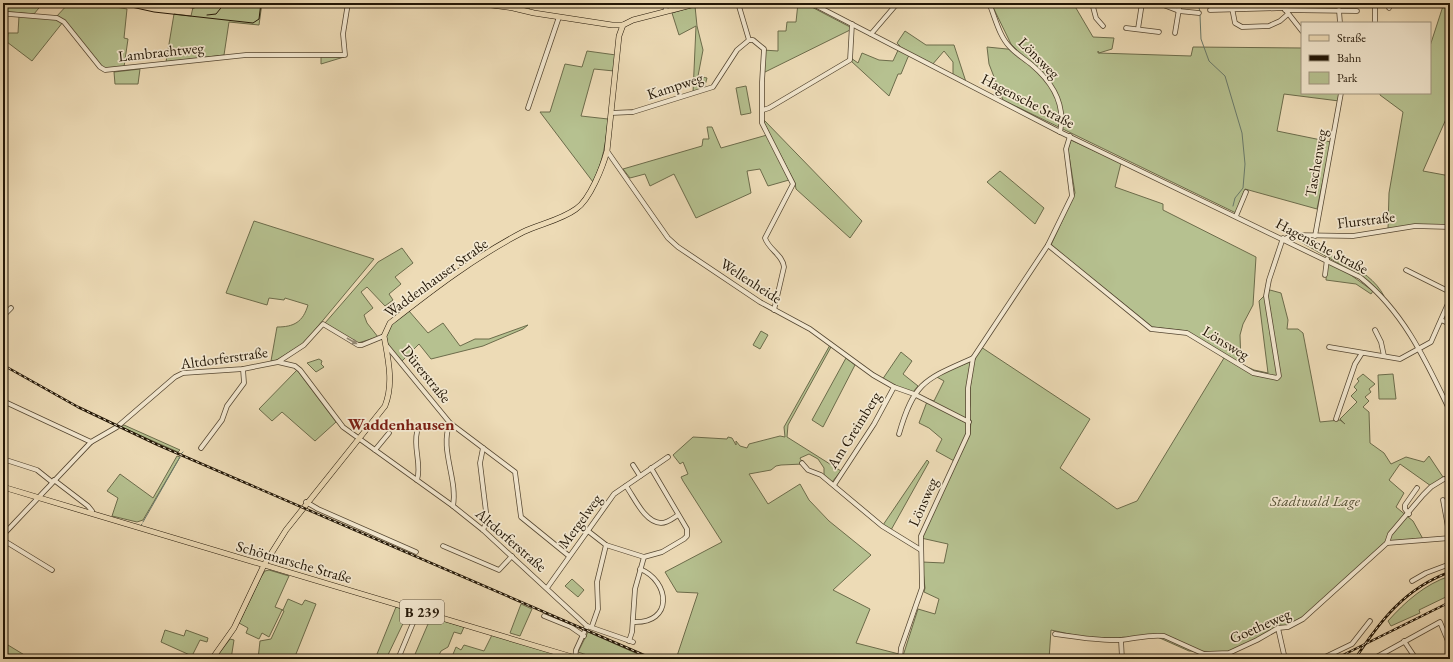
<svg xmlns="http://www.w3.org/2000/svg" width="1453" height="662" font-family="'EB Garamond',serif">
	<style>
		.green { fill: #b6c190; stroke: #6c6c4b }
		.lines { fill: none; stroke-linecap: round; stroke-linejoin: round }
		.stream { stroke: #69796a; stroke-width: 1 }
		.minor-casing { stroke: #554732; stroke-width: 5.5 }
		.major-casing { stroke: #221606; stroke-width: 6 }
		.minor { stroke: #f3e8d0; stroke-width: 4 }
		.major { stroke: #eddbb6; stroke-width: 5 }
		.tram { stroke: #221606; stroke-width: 1 }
		.rail-casing { stroke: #221606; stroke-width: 2.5 }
		.rail { stroke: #f3e8d0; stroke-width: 1; stroke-dasharray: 3; stroke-linecap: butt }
		.oneway { fill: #958a75 }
		.labels { text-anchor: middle; stroke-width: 3.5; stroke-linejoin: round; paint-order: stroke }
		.shield { fill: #f3e8d0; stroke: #615543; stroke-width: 1 }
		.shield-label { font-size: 14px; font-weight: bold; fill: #221606 }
		.street-label { font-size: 15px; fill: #221606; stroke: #f3e8d0 }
		.park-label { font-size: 15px; font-style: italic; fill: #565236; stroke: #f3e8d0 }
		.quarter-label { font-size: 17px; font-weight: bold; fill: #7a1f14; stroke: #f3e8d0 }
	</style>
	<rect width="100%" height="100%" fill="#eddbb6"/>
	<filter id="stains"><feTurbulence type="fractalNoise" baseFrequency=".005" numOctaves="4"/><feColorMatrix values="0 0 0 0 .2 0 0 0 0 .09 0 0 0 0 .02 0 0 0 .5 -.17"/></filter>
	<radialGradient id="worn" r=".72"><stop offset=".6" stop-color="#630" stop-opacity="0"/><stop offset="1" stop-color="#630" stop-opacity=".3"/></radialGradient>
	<g class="green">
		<polygon points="3,3 43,3 34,14 10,12 3,13"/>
		<polygon points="69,3 117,3 116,7 127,9 124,38 128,39 124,67 105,69 101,67 64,21 56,17"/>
		<polygon points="194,3 262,3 259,25 229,22 224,55 166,62 174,14 191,16"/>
		<polygon points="485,3 530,3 529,10"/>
		<polygon points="798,3 804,3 850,27 850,30 761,74 763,50 778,51 778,31 786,31 787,22 796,22"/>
		<polygon points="991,3 1073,3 1093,37 1114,38 1112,49 1099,53 1098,51 1098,53 1191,56 1193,47 1302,48 1302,93 1339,93 1339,101 1284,94 1277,131 1331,142 1317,209 1245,189 1236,213 1003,100 989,64 987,47 1017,50 1011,44"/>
		<polygon points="1444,3 1450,3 1450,110 1423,171 1450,176 1450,225 1388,229 1389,193 1403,112 1380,95 1380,93 1430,93 1430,46"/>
		<polygon points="695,6 697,26 703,50 698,76 707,78 704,89 693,93 696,26 679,35 672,13"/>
		<polygon points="19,16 54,19 63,22 32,61 7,42 8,33 18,33"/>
		<polygon points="905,31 926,45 954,45 966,82 953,76 953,62 944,51 932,65 912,54 908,57 901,74 898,74 889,96 851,61 851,58 858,63 862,53 879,60 893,61 900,46 897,43"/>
		<path d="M587,51L616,55L614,71L594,69L581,116L608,119C606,143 603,161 593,182L540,112H550L565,64L582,67Z"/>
		<polygon points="321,57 344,57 321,64"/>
		<polygon points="140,69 138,84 115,84 114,72"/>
		<polygon points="746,86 751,113 741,115 736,88"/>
		<polygon points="764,120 862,221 850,238 796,189 795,183 764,123"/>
		<polygon points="707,127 712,127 721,148 767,135 789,180 768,186 760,169 747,171 751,193 696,218 674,174 650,186 645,174 630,178 623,169 702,146 703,139 709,139"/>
		<polygon points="1071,140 1121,163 1115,187 1163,204 1163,210 1256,257 1253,305 1243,324 1240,335 1241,364 1254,370 1268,373 1259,301 1270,290 1281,293 1288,320 1287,329 1298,329 1303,333 1320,422 1340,420 1345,424 1340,419 1357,402 1351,396 1357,390 1354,387 1359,381 1357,379 1363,374 1375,384 1369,389 1371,392 1365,397 1369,401 1363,407 1369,412 1370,443 1384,453 1391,464 1406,457 1424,462 1429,456 1443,477 1431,486 1400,464 1389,480 1404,493 1396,507 1413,521 1423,539 1385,542 1303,618 1287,626 1280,625 1255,642 1228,652 1189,651 1153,635 1122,638 1088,638 1051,630 1049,659 902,659 918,609 935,614 939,599 924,592 925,588 922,562 944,563 948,544 921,538 956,462 936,451 942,439 929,428 919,423 928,399 934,401 944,381 935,376 972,361 968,387 967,433 958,458 970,434 971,420 968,418 970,405 970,389 974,358 981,347 1090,419 1060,468 1117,509 1137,501 1224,358 1187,331 1152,327 1051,245 1075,193 1068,149"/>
		<polygon points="1000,171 1044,208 1035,224 987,182"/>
		<path d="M254,221L374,259L304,343L275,361H271L277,327C294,327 303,322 308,305L285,298L284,300L269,298L267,305L226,293Z"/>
		<path d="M1293,237H1298C1326,258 1367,264 1384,296C1357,270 1324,257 1293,237Z"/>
		<polygon points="402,248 413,263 395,277 401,284 389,294 393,300 385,306 367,287 361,292 373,308 364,315 367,323 378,337 358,343 325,323 378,262"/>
		<polygon points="1327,262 1348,273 1373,291 1371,294 1356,284 1326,280"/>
		<polygon points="409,311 428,333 443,323 460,346 475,339 489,339 528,325 523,329 483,346 431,359 419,344 402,361 387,344 386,332 391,324"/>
		<polygon points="761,331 768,335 760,349 753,345"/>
		<polygon points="830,345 831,347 788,425 787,437 841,471 832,482 824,476 824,468 818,459 809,454 800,458 803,464 781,465 776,466 771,470 749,474 768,504 800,484 809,500 829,521 871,555 833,590 870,609 856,643 899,654 897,659 676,659 698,593 677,592 665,572 722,542 683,481 681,477 688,474 683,462 680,464 673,455 693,437 727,439 728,437 732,438 736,445 736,441 740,446 747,448 749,444 780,436 785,437 784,427"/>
		<polygon points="901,352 912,361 903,374 918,386 913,392 892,386 882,380"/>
		<polygon points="846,358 855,365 823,427 812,420"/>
		<polygon points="319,359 322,361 321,364 324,367 316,372 307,363"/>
		<polygon points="297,370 336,422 315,441 282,412 272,421 259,409"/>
		<polygon points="1393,374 1396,399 1379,399 1378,375"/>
		<polygon points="124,425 180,450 178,452 121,427"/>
		<polygon points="177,456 180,457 143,520 137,522 112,516 118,498 107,491 120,474 153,498"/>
		<polygon points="927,460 929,462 891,530 883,525"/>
		<polygon points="269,570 289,576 275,607 283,610 288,599 302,605 305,600 316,604 294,659 258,659 260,641 271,639 284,611 282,610 269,637 262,633 259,639 246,633 248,628 239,623 261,577 265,571"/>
		<path d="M1450,576V595L1419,610L1420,613L1391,626L1388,621C1405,602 1425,584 1450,576Z"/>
		<polygon points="572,579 584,590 578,597 565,586"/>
		<polygon points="521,604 532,609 520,636 510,633"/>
		<polygon points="396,607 409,611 386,659 375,659"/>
		<polygon points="431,617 464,627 461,634 454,632 448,647 441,651 437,659 413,659"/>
		<polygon points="165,630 184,636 186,630 208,638 207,642 200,640 192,656 161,642"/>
		<polygon points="588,632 649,659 599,659 578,652"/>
		<polygon points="492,635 573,659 451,659 456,647 461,650 464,645 484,651"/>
		<polygon points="230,639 234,640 231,659 215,659"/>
		<polygon points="3,642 31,659 3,659"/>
	</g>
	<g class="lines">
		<g class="stream">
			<polyline points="1198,3 1200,12"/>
			<polyline points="1200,15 1201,39 1209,61 1225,76 1242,133 1245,164 1243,188 1235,198 1233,206"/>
			<polyline points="181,454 183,452"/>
			<polyline points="143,522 180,457"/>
			<polyline points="141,525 142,524"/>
		</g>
		<defs>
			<g id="minor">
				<polyline points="665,3 666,11"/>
				<path d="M738,3L749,40H753L764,49L762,82V123L793,184L765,238C769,250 783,255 784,267L774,310"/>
				<path d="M811,3L1060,132L1360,277C1404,312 1426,361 1450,411"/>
				<path d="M989,3C995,17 999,36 1010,47C1016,54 1025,59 1032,65C1052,82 1066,104 1060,132"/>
				<polyline points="1092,3 1096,18 1103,26"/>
				<polyline points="1158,3 1179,11 1199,13"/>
				<polyline points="1231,3 1235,23 1242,27 1269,26 1280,21 1288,14"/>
				<polyline points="1280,3 1302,31"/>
				<polyline points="1389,8 1390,3"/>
				<polyline points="1210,10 1284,8"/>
				<polyline points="1285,10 1357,11"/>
				<polyline points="1339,10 1340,23"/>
				<polyline points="3,16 9,14 57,18 64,22 100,67 105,70 246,55 345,55 343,34 348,3"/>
				<polyline points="1375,23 1375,3"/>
				<polyline points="1126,28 1159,32"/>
				<polyline points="1138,29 1142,3"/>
				<polyline points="1175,33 1180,3"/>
				<polyline points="871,34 895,6 900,3"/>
				<polyline points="528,108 559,17"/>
				<polyline points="763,110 769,108 850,60 852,24"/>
				<polyline points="611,113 633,112 713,87 737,50 749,40"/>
				<polyline points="607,151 668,238 678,247 760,302 810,329 873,375 894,387 914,394 969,422"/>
				<polyline points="1236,216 1246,192"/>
				<polyline points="1315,236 1341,93"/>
				<polyline points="1285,239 1292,235 1353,236 1415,226 1450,227"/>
				<polyline points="1048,245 1151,329 1187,333 1253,373 1277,378 1279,376 1266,296 1269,280 1283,238"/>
				<polyline points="1406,270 1450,292"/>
				<polyline points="1325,275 1327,259"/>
				<polyline points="3,316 11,308"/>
				<polyline points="1441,320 1450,324"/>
				<polyline points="1375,330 1381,342 1384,356"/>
				<polyline points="386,345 450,423 515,472 521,517 569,556"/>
				<polyline points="1329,347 1400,359 1431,342 1450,299"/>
				<polyline points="278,362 304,345 323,324 358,345 362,345 384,336"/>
				<polyline points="3,401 91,442"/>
				<polyline points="1336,419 1355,364 1362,353"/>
				<path d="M450,423C439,449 458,479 453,506"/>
				<path d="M899,434C914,381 926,379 973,358"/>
				<polyline points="201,448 222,420 227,406 244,383 243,369"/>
				<polyline points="483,448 480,463 487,520 483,530"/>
				<polyline points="375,450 389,433"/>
				<polyline points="3,459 37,470 52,482"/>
				<polyline points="802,463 808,470 821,475 882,526 921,550"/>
				<polyline points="633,465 640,476"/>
				<polyline points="54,480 88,506 92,511"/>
				<path d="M417,480C422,465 413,448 417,432"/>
				<polyline points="834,485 874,424 894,387"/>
				<path d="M626,486C634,497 645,523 661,523C668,523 673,518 678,515"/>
				<polyline points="1443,500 1450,538"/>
				<polyline points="306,502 318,509 416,552"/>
				<polyline points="1409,514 1405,509 1405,505 1417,488"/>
				<polyline points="588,531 606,545 644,557 662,552 684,539 687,536 687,529 651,468"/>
				<polyline points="3,535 91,442 117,427 175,377 183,373 243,369 278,362 295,366 300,370 343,427 453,506 483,530 587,626 633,642"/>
				<polyline points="3,540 52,570"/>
				<polyline points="1387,543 1390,534 1423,495 1431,487 1444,479"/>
				<polyline points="443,546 499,570 512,556"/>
				<polyline points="1412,581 1426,573 1450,564"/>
				<polyline points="547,588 614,494 668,457"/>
				<polyline points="544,616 571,627 584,636"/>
				<path d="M633,622C674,624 670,581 640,569"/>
				<polyline points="592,626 598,609 597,582 606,545"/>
				<polyline points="1278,628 1285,659"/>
				<path d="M1055,634C1076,637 1098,641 1120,640C1135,639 1149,634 1164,636L1204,654L1229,653L1257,640L1278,628L1288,627L1303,619L1387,543L1450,538"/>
				<polyline points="1121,640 1122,659"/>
				<polyline points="629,641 632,632 635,589 644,557"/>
				<polyline points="1404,641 1416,659"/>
				<polyline points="398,659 418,611"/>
				<polyline points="575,659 576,650 587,626"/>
				<polyline points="900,659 901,648 922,588 921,536 968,434 968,388 973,358 1048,245 1072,196 1066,149 1070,136"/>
				<polyline points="1321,659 1352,644 1370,621"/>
				<polyline points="1373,659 1440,622 1450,646"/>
			</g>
			<g id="major">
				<polyline points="476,3 513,8 534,13 612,25 623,25 633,20 699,3"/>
				<polyline points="3,487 579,659"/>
				<path d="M212,659L234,628L264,565L286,530L385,406C394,383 388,359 384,336L390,323C432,290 475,257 523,232C540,224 561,220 576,209C590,200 603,166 607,151L619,36L623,25"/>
			</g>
		</defs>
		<use href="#minor" class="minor-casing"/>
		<use href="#major" class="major-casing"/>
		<use href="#minor" class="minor"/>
		<use href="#major" class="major"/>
		<g class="tram">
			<polyline points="118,4 154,12 253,23 259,19 261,3"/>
			<polyline points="175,6 194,8 201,4"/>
			<polyline points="207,15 216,14 225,3"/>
		</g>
		<defs>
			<g id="rail">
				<polyline points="3,365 78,407 158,445 653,659"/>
				<polyline points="1335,659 1450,602"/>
				<path d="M1355,659C1380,621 1405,588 1450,572"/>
			</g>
		</defs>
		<use href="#rail" class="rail-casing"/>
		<use href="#rail" class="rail"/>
	</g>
	<defs><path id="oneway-solid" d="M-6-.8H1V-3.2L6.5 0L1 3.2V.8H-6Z"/></defs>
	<use class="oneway" href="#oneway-solid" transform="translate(352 341) rotate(30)"/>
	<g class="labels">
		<rect class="shield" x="400" y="600" width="44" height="24" rx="3"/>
		<g class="shield-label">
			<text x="422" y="617">B 239</text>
		</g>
		<g class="street-label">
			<text transform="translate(161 52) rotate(-6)" y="5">Lambrachtweg</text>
			<text transform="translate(1039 58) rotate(45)" y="5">Lönsweg</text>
			<text transform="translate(675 86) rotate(-18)" y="5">Kampweg</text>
			<text transform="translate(1028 101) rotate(27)" y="5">Hagensche Straße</text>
			<text transform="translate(1316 163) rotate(-80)" y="5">Taschenweg</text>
			<text transform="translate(1366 220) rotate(-7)" y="5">Flurstraße</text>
			<text transform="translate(1322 246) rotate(28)" y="5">Hagensche Straße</text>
			<text transform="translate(436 278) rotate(-36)" y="5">Waddenhauser Straße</text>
			<text transform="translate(751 281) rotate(33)" y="5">Wellenheide</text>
			<text transform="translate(1226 343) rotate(31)" y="5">Lönsweg</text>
			<text transform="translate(224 358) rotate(-8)" y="5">Altdorferstraße</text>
			<text transform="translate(426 374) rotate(51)" y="5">Dürerstraße</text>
			<text transform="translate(854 430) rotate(-58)" y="5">Am Greimberg</text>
			<text transform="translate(923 502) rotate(-66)" y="5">Lönsweg</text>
			<text transform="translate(580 521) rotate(-54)" y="5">Mergelweg</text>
			<text transform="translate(511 540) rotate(41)" y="5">Altdorferstraße</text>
			<text transform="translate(294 562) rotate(16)" y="5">Schötmarsche Straße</text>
			<text transform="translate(1260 626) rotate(-24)" y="5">Goetheweg</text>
		</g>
		<g class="park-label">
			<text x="1315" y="506">Stadtwald Lage</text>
		</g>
		<g class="quarter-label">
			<text x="401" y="430">Waddenhausen</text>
		</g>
	</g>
	<rect width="1453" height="662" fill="none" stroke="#eddbb6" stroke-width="16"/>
	<rect x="4" y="4" width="1445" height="654" fill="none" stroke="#221606" stroke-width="2"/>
	<rect x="8" y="8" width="1437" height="646" fill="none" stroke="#221606"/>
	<rect x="1301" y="22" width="130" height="72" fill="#f3e8d0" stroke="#9f947f"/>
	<rect x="1309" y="35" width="20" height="6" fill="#eddbb6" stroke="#9f947f"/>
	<text x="1337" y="42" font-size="12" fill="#221606">Straße</text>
	<rect x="1309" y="55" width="20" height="6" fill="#221606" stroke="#9f947f"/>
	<text x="1337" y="62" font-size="12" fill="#221606">Bahn</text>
	<rect x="1309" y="72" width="20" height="12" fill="#b6c190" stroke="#9f947f"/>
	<text x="1337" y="82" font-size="12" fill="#221606">Park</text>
	<rect width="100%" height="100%" filter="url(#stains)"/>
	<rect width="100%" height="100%" fill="url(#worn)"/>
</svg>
